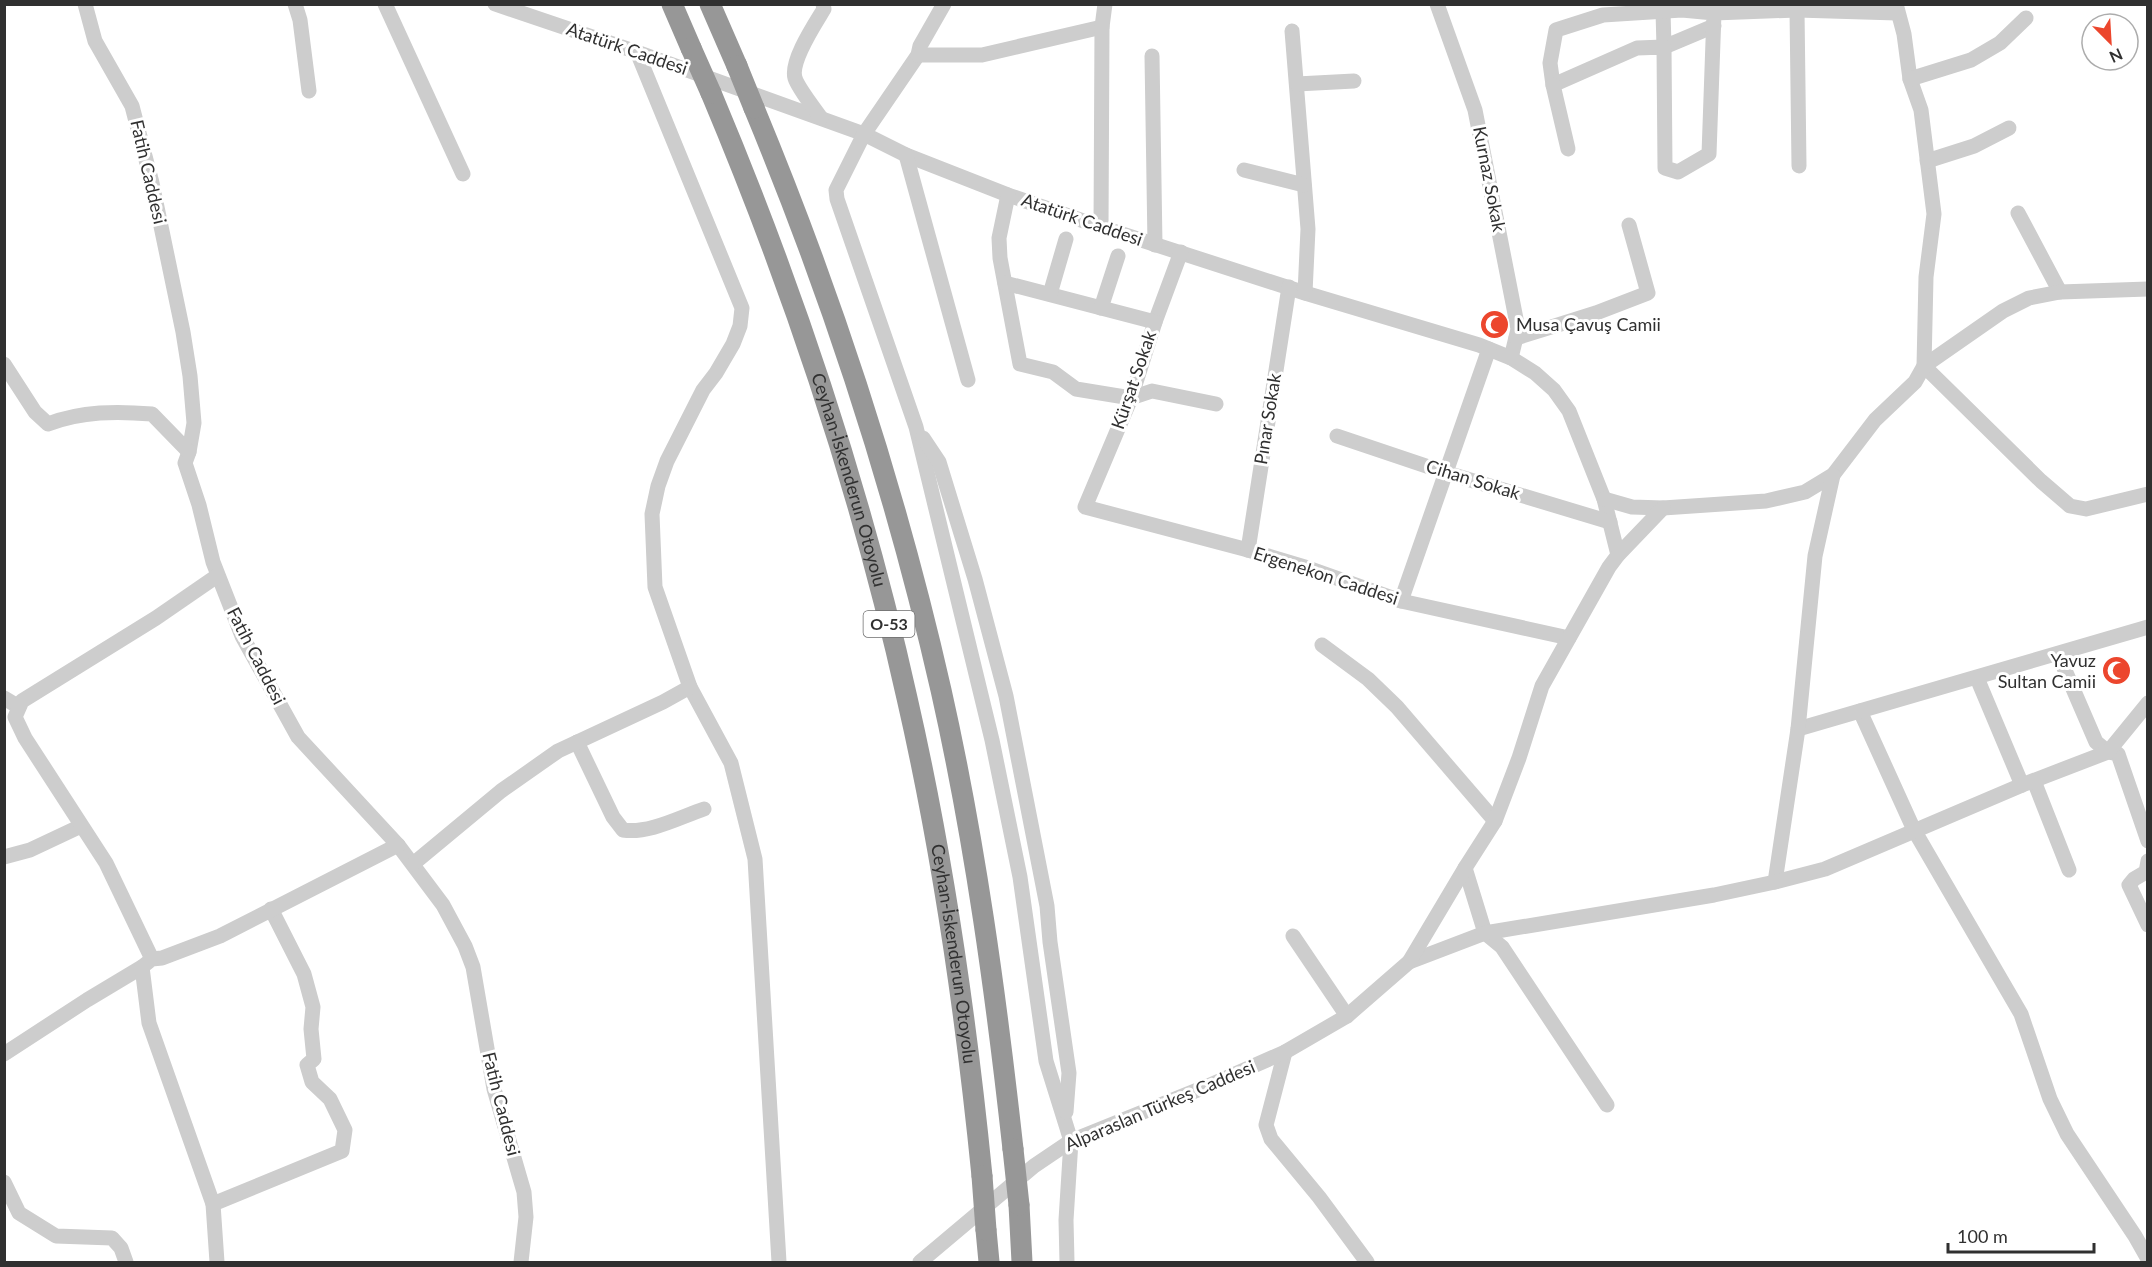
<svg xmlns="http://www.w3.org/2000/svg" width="2152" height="1267" font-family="Lato,sans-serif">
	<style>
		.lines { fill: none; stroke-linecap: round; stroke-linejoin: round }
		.minor { stroke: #cdcdcd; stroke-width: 15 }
		.highway { stroke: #979797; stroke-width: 21 }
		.highway-bridge { stroke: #979797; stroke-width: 21 }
		.labels { text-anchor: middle; stroke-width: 6; stroke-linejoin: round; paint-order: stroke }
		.shield { fill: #fff; stroke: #6e6e6e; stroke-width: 1.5 }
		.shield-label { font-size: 16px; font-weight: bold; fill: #303030 }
		.street-label { font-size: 18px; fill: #303030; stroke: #fff }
		.poi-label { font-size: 18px; fill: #303030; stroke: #fff; text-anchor: start }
	</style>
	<rect width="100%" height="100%" fill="#fff"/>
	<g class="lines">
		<g class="minor">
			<polyline points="85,4 95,41 132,106 152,183 183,332 190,376 194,423 189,452 185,463 199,505 213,562 242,636 298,737 398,845 443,905 465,946 473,967 494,1089 524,1192 526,1217 521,1262"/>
			<polyline points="295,4 300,20 309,91"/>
			<polyline points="385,4 463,174"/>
			<polyline points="495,4 637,52 864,134 906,155 1008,195 1101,227 1305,293 1479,345 1511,358 1535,373 1554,390 1569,411 1604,499 1618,555"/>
			<polyline points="944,4 920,46 918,55 864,134 836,190 837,199 916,427 992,740 1020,877 1046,1061 1071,1141 1066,1220 1067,1262"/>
			<polyline points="1437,4 1475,110 1518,329 1511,358"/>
			<polyline points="1896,4 1904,34 1910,79 1921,110 1934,214 1926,277 1924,366 2041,481 2070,506 2086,509 2148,494"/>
			<polyline points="1797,10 1799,166"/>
			<polyline points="1663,11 1664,47 1714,26"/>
			<polyline points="1714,13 1709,154 1678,172 1665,168 1664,47 1637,48 1553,85 1550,63 1556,30 1603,15 1682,10 1714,13 1797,10 1897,13"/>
			<polyline points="1292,31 1308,229 1305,293"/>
			<polyline points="637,52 742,308 740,326 733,344 716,373 703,390 667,461 658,486 652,514 655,587 690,687 731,763 755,859 779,1262"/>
			<polyline points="918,55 982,55 1102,27"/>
			<polyline points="1152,56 1155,245"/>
			<polyline points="1910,79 1971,60 2000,43 2026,18"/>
			<polyline points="1297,84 1354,81"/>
			<polyline points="1553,85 1568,149"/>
			<path d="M821,118C814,108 798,88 795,78C790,61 815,24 824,9L823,4"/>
			<polyline points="906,155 968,380"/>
			<polyline points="1927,161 1974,146 2009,128"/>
			<polyline points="1244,170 1304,185"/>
			<polyline points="1008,195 999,238 1000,258 1020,364 1053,372 1076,389 1131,398 1152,391 1216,404"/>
			<polyline points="2018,213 2060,292"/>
			<polyline points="1101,227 1102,27 1105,4"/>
			<polyline points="1181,252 1155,322 1131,398 1085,507 1248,550 1308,568 1401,601 1569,638"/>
			<polyline points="1005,283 1155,322"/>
			<polyline points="1050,294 1066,239"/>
			<polyline points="1101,308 1118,256"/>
			<polyline points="1516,338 1596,313 1648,293 1629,225"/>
			<path d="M4,364L35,412L48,424C82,411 117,411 152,414L189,452"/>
			<polyline points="1337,436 1447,473 1610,522"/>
			<polyline points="923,438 939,462 975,579 1006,696 1047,906 1050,942 1069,1073 1066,1112"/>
			<polyline points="1604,499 1632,507 1663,508 1766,501 1805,492 1833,475 1875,420 1915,382 1924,366 2003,311 2029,298 2060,292 2148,289"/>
			<polyline points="1248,550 1289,287"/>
			<polyline points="1401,601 1489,349"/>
			<polyline points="1322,645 1368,679 1397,707 1495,821"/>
			<polyline points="2058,654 2096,742 2108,752 2118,754 2148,841"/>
			<polyline points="1977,678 2022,785"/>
			<polyline points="4,698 19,707"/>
			<polyline points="1860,711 1914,830 2021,1014 2050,1099 2067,1134 2135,1236 2148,1259"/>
			<polyline points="1798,729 2148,627"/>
			<path d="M577,742L613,817L623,830C649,834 680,817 704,809"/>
			<polyline points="2034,781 2069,870"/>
			<polyline points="4,857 30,850 81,826"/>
			<polyline points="2148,861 2146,872 2134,879 2129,885 2148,925"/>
			<polyline points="413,864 501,791 558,751 663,702 690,687"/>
			<polyline points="1465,868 1485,933 1502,947 1607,1105"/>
			<polyline points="1775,882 1798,729 1815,556 1833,475"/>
			<polyline points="1293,936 1347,1016"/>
			<polyline points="152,959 106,863 25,738 15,717 22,701 156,618 217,576"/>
			<polyline points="1409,962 1485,933 1714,895 1775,882 1825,869 2022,785 2108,752 2148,703"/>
			<polyline points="1285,1052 1266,1125 1271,1139 1319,1197 1367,1262"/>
			<polyline points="4,1054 87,1000 142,967"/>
			<polyline points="4,1182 19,1213 56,1236 112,1238 121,1248 126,1262"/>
			<polyline points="213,1204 342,1151 345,1130 330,1099 312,1082 307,1065 314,1059 311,1029 313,1007 304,974 271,909"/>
			<polyline points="217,1262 213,1204 149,1023 142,967 152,959 162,958 220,936 398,845"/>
			<polyline points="920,1262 1034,1166 1071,1141 1210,1085 1285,1052 1347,1016 1409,962 1465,868 1495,821 1519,758 1542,686 1609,567 1618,555 1663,508"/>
		</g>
		<g class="highway">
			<polyline points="672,4 691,48"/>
			<polyline points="710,4 737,66"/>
			<path id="s1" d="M711,93C793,288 861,491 907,698C943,855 966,1015 982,1176"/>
			<path d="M754,108C832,296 896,492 941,690C975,841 996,995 1013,1149"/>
			<polyline points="1019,1205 1022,1262"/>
			<polyline points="986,1230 989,1262"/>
		</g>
		<g class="highway-bridge">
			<polyline points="691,48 711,93"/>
			<polyline points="737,66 754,108"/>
			<polyline points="1013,1149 1019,1205"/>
			<polyline points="982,1176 986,1230"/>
		</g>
	</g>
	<defs>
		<symbol id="mosque-disc" viewBox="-11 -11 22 22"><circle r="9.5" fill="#ec462d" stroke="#fff"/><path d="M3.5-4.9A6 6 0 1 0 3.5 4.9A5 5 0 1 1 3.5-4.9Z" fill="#fff"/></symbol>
	</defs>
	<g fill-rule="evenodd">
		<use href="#mosque-disc" x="1478" y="308" width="33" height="33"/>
		<use href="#mosque-disc" x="2100" y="654" width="33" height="33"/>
	</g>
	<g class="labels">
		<rect class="shield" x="863.5" y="611" width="51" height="26" rx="4.5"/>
		<g class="shield-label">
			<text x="889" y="630">O-53</text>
		</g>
		<g class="street-label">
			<text transform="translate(627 49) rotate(19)" y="6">Atatürk Caddesi</text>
			<text transform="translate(148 172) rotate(77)" y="6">Fatih Caddesi</text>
			<text transform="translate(1489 179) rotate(79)" y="6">Kurnaz Sokak</text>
			<text transform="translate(1082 220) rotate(19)" y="6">Atatürk Caddesi</text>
			<text transform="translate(1134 380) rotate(-71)" y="6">Kürşat Sokak</text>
			<text transform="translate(1268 419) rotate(-81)" y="6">Pınar Sokak</text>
			<text transform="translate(1473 480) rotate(17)" y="6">Cihan Sokak</text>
			<text dy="6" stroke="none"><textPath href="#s1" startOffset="411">Ceyhan-İskenderun Otoyolu</textPath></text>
			<text transform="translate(1326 576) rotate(18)" y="6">Ergenekon Caddesi</text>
			<text transform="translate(256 656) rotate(63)" y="6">Fatih Caddesi</text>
			<text dy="6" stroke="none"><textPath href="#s1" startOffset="897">Ceyhan-İskenderun Otoyolu</textPath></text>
			<text transform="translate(501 1104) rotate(76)" y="6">Fatih Caddesi</text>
			<text transform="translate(1160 1106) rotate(-23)" y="6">Alparaslan Türkeş Caddesi</text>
		</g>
		<g class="poi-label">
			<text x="1516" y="331">Musa Çavuş Camii</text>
			<text x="2096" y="667" text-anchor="end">Yavuz<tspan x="2096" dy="21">Sultan Camii</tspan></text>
		</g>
	</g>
	<rect width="2152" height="1267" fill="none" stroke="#303030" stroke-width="12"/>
	<g transform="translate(2110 42) rotate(156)"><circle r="28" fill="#ffffff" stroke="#acacac" stroke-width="1.5"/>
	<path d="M0-4.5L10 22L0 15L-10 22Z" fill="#ec462d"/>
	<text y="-9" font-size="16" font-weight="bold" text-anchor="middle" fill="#303030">N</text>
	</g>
	<path d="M1948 1243v9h146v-9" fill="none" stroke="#303030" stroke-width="3"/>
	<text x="1957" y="1243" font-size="18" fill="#303030" stroke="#ffffff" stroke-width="4.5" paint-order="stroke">100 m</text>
</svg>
